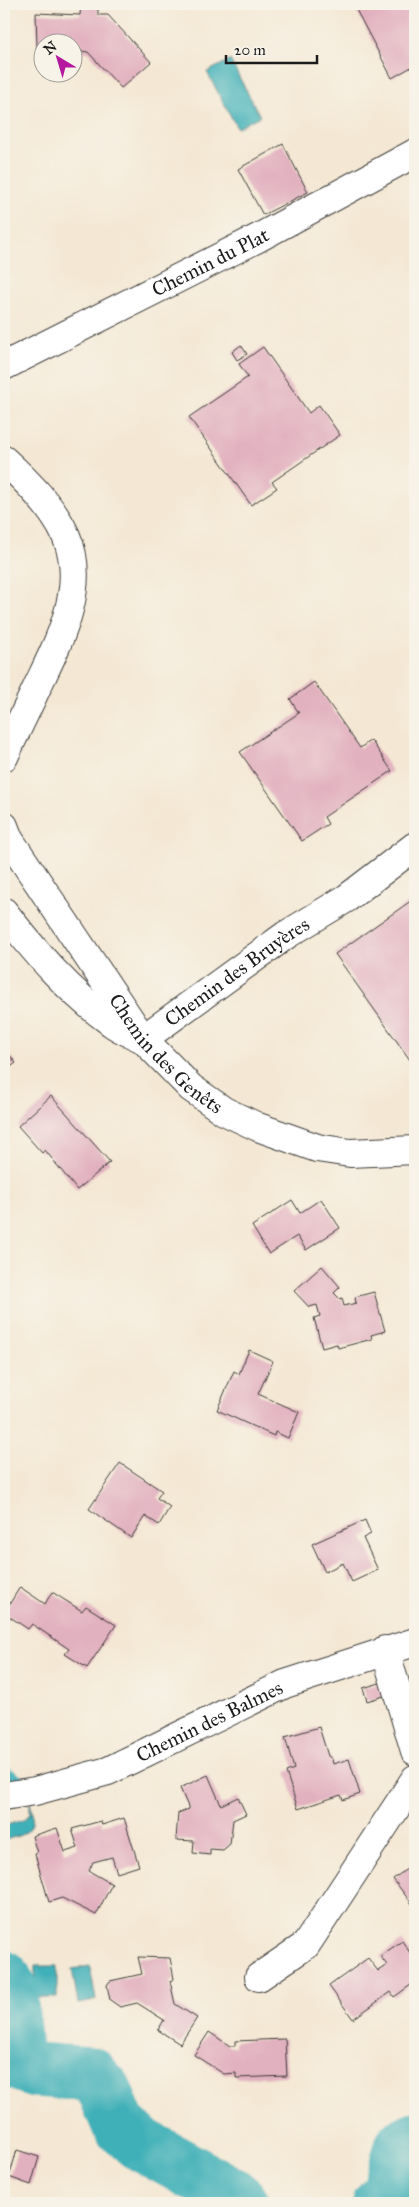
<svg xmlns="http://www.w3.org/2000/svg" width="419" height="2207" font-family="'IM FELL Great Primer',serif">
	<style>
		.water { fill: #3fb0b8; stroke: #2e666a }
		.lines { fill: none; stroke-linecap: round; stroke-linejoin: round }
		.stream { stroke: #3fb0b8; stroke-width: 9 }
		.river { stroke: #3fb0b8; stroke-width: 55 }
		.building { fill: #e2b1c0 }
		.minor-casing { stroke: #3c3b38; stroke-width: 30 }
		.minor { stroke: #fff; stroke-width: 28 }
		.labels { text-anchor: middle; stroke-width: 4; stroke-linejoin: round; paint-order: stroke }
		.street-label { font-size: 20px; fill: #1c1c1c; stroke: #f7f3e8 }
	</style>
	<rect width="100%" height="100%" fill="#f7f3e8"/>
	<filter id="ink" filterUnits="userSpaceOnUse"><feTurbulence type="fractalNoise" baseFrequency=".02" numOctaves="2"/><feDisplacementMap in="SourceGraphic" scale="10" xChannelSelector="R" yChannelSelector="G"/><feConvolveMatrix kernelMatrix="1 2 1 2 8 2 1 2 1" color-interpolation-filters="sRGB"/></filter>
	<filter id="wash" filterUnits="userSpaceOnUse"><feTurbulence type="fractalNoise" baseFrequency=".0096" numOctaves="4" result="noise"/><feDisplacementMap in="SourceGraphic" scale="20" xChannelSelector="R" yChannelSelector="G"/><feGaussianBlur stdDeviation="1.12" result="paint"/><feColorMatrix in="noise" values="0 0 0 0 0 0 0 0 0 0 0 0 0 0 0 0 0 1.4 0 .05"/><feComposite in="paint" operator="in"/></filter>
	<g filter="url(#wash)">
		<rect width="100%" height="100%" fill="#f4e8d4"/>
		<g class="water">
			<polygon points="230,60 260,116 237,128 207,72"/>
			<path d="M30,1802C37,1830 29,1834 4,1840V1826L23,1820L30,1814Z"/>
			<path d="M4,1956C24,1974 22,2002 25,2026C26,2034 26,2042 30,2048C40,2064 75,2054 91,2064C113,2077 111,2110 131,2127C149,2143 176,2151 198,2162C211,2169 224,2178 236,2187L225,2201C210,2191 195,2182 179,2175C169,2171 155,2169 147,2163C136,2155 126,2143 117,2134C103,2119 121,2098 101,2088C76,2075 12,2099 4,2063Z"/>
			<polygon points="35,1966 57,1966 57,1998 34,1998"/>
			<polygon points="90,1966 96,2000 78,2003 72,1969"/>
		</g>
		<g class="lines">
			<polyline class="stream" points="4,1769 24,1783 25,1788"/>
			<g class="river">
				<polyline points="4,1978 10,1989 15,2052 23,2066 35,2070 90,2074 104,2089 119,2125 139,2143 230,2193 242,2203"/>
				<polyline points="380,2203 389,2192 402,2146 415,2139"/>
			</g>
		</g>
		<g id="blocks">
			<g class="building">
				<polygon points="81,4 98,4 98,15 108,15 151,62 121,88 88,52 79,51 79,49 72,48 72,42 42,42 42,47 37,47 36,13 80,15"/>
				<polygon points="353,4 407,4 415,18 415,65 392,78"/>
				<polygon points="283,144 308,192 263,215 238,169"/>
				<polygon points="241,345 247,354 237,360 232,352"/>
				<polygon points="263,347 309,413 319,405 340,435 272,482 277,488 251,505 189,417 248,377 239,364"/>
				<polygon points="314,682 360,748 371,740 392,771 324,817 328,824 302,841 240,752 299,713 290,699"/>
				<polygon points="415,898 415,1067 335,954"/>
				<polygon points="4,1048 16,1063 4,1072"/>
				<polygon points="51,1096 110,1162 77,1190 45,1150 42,1153 18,1126"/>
				<polygon points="321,1199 340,1228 306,1250 297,1236 269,1254 252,1226 292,1200 300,1213"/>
				<polygon points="322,1266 340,1287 334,1293 340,1299 342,1298 344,1306 356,1303 355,1297 374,1292 385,1331 371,1335 372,1339 338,1348 337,1344 322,1348 314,1318 320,1316 317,1305 309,1307 294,1291"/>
				<polygon points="249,1350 273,1361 258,1394 299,1412 288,1438 275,1432 274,1436 217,1410 234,1371 239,1374"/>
				<polygon points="120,1463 162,1491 157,1498 170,1507 159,1525 145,1516 131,1538 89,1509"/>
				<polygon points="365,1520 371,1534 363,1538 378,1570 352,1582 343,1563 325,1572 312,1544"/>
				<polygon points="20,1587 45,1604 52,1592 82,1611 86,1606 116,1625 87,1668 65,1654 69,1649 32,1624 28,1629 4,1613"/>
				<polygon points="383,1682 387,1695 367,1701 363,1688"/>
				<polygon points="319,1727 328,1756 332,1759 333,1764 349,1759 360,1794 343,1800 341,1795 298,1809 286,1772 294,1769 285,1737"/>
				<polygon points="208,1775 221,1805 238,1797 246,1814 233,1820 230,1844 223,1850 210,1849 210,1855 193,1853 194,1841 176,1840 178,1813 189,1809 180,1788"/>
				<polygon points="124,1818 139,1866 117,1873 112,1857 93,1862 89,1871 112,1884 96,1915 62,1898 49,1902 35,1854 37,1853 32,1836 57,1828 65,1852 78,1848 72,1829 101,1821 102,1825"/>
				<polygon points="415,1863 415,1908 393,1879"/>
				<polygon points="402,1941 415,1960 415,1982 394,1997 391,1992 353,2019 329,1986 368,1958 378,1971 387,1965 380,1956"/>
				<polygon points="138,1957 170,1958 174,1979 170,1981 175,2004 197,2018 180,2044 158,2030 164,2020 137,2003 120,2007 110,2000 107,1985 110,1981 142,1974"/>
				<polygon points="209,2032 230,2046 235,2046 235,2041 285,2039 287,2076 236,2078 236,2073 224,2074 194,2055"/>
				<polygon points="17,2150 39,2157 31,2185 9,2177"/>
			</g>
		</g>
	</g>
	<g filter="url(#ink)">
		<use href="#blocks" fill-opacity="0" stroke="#3c3b38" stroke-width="1"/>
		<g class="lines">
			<defs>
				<g id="minor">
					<path id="s1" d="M4,366L258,238L415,153"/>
					<path d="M4,460C27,481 53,507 66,536C88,586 59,641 38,685C27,709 15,733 4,757"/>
					<path id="s2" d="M4,826L9,839L143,1039L191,1088L224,1111L258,1127L317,1148L350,1153L415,1150"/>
					<path id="s3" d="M4,912C36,953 69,992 112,1023C121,1030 133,1034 143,1039L286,935L347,898L415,846"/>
					<polyline points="385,1650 415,1751"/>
					<path id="s4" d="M4,1796L35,1791L108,1771L285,1684L415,1642"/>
					<polyline points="259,1977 306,1945 415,1779"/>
				</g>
			</defs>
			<use href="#minor" class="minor-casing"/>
			<use href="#minor" class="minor"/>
		</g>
	</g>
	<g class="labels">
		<g class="street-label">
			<text dy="7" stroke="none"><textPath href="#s1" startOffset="231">Chemin du Plat</textPath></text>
			<text dy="7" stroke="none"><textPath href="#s3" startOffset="306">Chemin des Bruyères</textPath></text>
			<text dy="7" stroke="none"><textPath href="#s2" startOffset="281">Chemin des Genêts</textPath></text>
			<text dy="7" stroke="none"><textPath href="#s4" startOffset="220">Chemin des Balmes</textPath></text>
		</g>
	</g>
	<rect width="419" height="2207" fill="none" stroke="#f7f3e8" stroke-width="20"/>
	<g transform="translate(58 58) rotate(322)"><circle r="24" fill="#f7f3e8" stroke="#9f9d96"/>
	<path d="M0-4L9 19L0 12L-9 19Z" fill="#b5179e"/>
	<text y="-8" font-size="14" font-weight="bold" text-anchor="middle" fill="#1c1c1c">N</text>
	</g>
	<path d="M226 55v8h91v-8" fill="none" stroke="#1c1c1c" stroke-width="2.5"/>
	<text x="234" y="55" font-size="15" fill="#1c1c1c" stroke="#f7f3e8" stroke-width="4" paint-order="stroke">20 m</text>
</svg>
